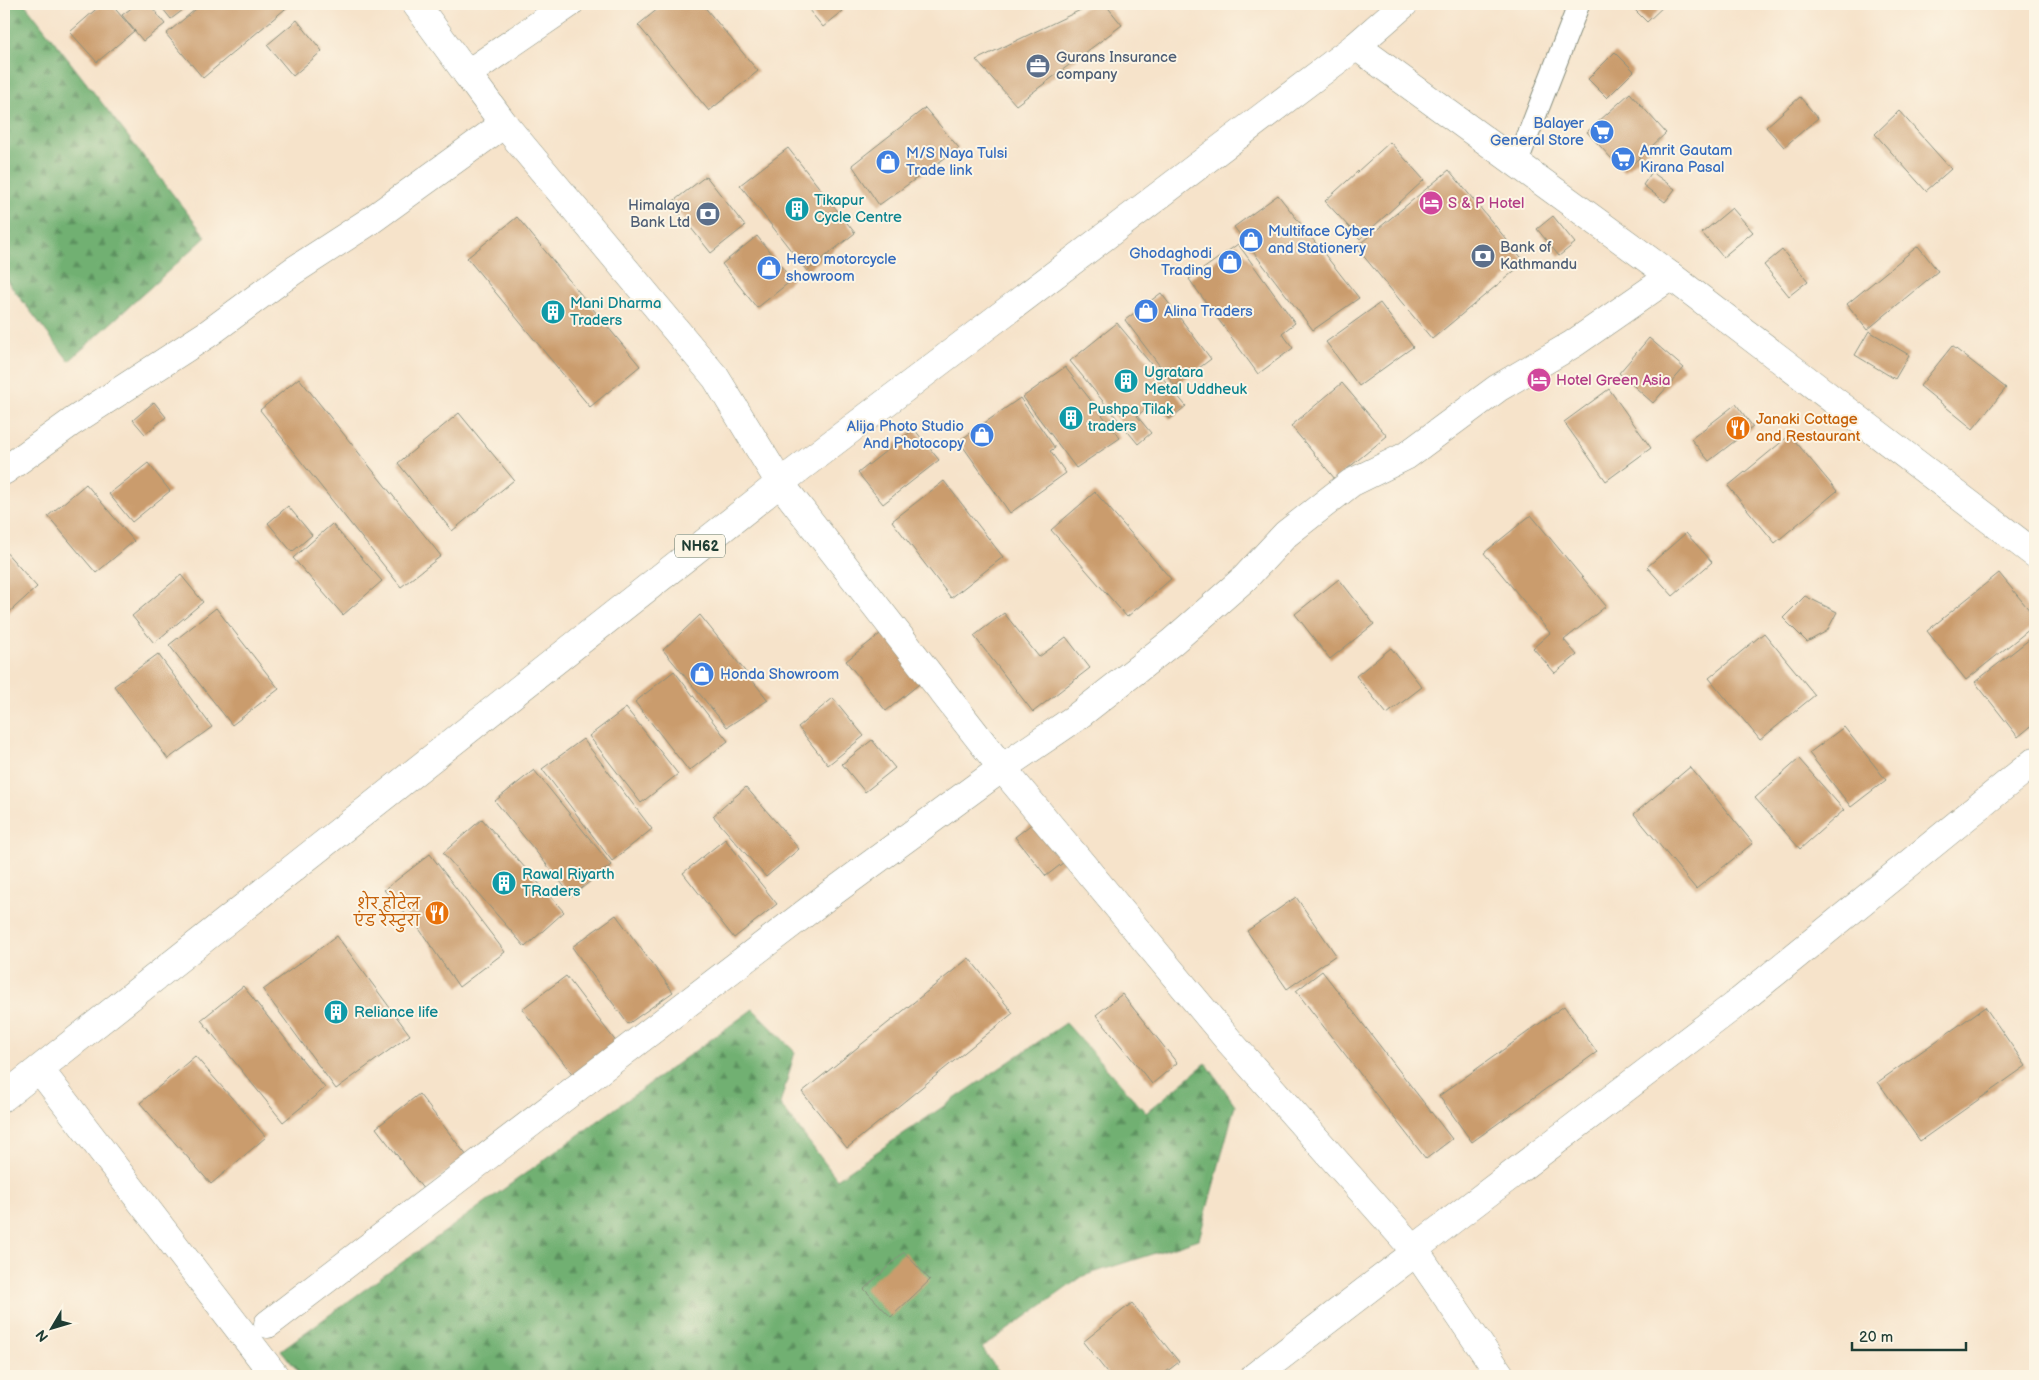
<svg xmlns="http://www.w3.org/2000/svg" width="2039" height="1380" font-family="'Balsamiq Sans','Playpen Sans Deva',sans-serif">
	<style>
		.forest { fill: url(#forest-firs); stroke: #487653 }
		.building { fill: #ca9c6d }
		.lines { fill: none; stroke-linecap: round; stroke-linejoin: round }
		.lane-casing { stroke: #8a907f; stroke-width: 23 }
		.street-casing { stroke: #8a907f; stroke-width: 29 }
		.primary-casing { stroke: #8a907f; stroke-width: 29 }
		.lane { stroke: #fff; stroke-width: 21 }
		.street { stroke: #fff; stroke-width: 28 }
		.primary { stroke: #fff; stroke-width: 28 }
		.labels { text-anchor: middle; stroke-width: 4; stroke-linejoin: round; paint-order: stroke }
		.shield { fill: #fcf5e5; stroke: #617469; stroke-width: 1 }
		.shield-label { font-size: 14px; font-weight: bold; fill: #1f3d34 }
		.service-label { font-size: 15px; fill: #4e5e75; stroke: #fcf5e5; text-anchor: start }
		.shop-label { font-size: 15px; fill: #366cbe; stroke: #fcf5e5; text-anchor: start }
		.culture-label { font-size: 15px; fill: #0d838f; stroke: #fcf5e5; text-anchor: start }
		.hotel-label { font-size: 15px; fill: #b23c85; stroke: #fcf5e5; text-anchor: start }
		.food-label { font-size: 15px; fill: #c56008; stroke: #fcf5e5; text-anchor: start }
	</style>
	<defs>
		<pattern id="forest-firs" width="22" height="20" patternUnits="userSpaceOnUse" patternTransform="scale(1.25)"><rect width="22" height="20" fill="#71b072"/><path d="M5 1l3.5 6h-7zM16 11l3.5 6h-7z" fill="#5c905e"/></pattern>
	</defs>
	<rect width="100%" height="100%" fill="#fcf5e5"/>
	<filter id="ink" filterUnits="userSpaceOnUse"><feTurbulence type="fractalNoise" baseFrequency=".02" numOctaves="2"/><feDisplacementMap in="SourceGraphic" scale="10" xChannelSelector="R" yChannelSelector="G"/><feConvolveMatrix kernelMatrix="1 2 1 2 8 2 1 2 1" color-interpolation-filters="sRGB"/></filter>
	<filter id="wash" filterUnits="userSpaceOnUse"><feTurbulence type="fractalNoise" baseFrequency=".0096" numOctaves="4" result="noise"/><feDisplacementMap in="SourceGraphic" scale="20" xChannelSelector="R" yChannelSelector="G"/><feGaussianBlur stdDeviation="1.12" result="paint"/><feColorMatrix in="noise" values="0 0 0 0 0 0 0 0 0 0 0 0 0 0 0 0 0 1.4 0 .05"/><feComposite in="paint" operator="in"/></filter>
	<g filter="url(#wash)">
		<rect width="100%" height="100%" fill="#f6e3ca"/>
		<g class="forest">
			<polygon points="4,4 25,4 206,237 69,361 4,277"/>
			<polygon points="753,1009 795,1052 780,1104 837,1179 1066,1023 1146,1113 1206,1063 1235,1105 1199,1239 1083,1276 982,1348 1001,1376 302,1376 281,1350"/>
		</g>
		<g id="blocks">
			<g class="building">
				<polygon points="102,4 111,4 134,31 97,62 70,32"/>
				<polygon points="137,4 149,4 165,24 143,41 122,15"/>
				<polygon points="159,4 191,4 171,19"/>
				<polygon points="202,4 291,4 203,78 166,34"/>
				<polygon points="664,4 702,4 758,71 709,111 638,25"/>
				<polygon points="804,4 837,4 843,11 823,27"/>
				<polygon points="1093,4 1105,4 1122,25 1016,105 976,60"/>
				<polygon points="1629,4 1666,4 1647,22"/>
				<polygon points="297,20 322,51 293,76 267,45"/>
				<polygon points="1615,52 1634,71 1607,98 1588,79"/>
				<polygon points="1630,93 1666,133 1624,172 1587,132"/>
				<polygon points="1800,97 1818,118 1784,147 1766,127"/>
				<polygon points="925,108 959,148 879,205 852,165"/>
				<polygon points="1899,111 1951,169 1926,191 1875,134"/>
				<polygon points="1390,142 1424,180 1360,239 1325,201"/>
				<polygon points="788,148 855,233 807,271 740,185"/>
				<polygon points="1449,170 1525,262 1432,339 1356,247"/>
				<polygon points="1652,172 1675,189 1665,202 1643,185"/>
				<polygon points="706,176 745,226 711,253 671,203"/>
				<polygon points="1278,195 1359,298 1313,330 1234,227"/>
				<polygon points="1732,208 1753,232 1723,257 1702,233"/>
				<polygon points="1553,216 1575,243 1559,256 1537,229"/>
				<polygon points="517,217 640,366 590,407 467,258"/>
				<polygon points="757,236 792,280 757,308 722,264"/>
				<polygon points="1238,244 1295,323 1282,333 1293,348 1258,374 1189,279"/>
				<polygon points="1918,246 1938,271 1867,330 1847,304"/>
				<polygon points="1782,250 1808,281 1789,296 1764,265"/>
				<polygon points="1161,293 1211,359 1175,386 1125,320"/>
				<polygon points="1380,303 1413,347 1359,386 1326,342"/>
				<polygon points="1117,323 1186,406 1170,419 1155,401 1137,416 1151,433 1138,444 1070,361"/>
				<polygon points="1869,331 1909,355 1895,379 1855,355"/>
				<polygon points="1649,338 1684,368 1653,403 1619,373"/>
				<polygon points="1952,346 2006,388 1973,429 1920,386"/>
				<polygon points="1065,367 1120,438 1076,468 1023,397"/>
				<polygon points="299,378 441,556 401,587 260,410"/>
				<polygon points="1342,383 1387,436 1335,479 1291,426"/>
				<polygon points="1609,389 1651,448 1606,481 1564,422"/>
				<polygon points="1020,398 1055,448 1050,451 1066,473 1010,513 959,441"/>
				<polygon points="154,402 166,417 145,434 133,420"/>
				<polygon points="1736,404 1753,427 1709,461 1691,439"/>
				<polygon points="459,413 514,480 452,531 398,463"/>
				<polygon points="914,429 939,460 883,504 858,473"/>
				<polygon points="1790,435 1837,491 1775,543 1728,486"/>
				<polygon points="148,463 170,491 132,522 109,494"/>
				<polygon points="944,481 1003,557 951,598 892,521"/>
				<polygon points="86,484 134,541 96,573 48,516"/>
				<polygon points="1095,492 1171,579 1127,617 1051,530"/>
				<polygon points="288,506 312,535 292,552 268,523"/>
				<polygon points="1531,515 1606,606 1564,640 1577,655 1555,673 1533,648 1550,633 1484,553"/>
				<polygon points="332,524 382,581 343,615 293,558"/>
				<polygon points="1686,533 1712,562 1673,596 1647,567"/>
				<polygon points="4,550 37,587 4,617"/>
				<polygon points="1999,573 2035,617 2035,625 1966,680 1927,631"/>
				<polygon points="181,575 203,602 154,643 132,616"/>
				<polygon points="1339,579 1374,624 1330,659 1295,614"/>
				<polygon points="1805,596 1837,612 1827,631 1807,642 1783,618"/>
				<polygon points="216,608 279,689 232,725 169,645"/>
				<polygon points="1004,613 1039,657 1066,637 1090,668 1033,712 974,636"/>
				<polygon points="700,615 768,700 727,727 663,650"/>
				<polygon points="885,630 924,680 886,711 846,661"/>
				<polygon points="1764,633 1815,695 1760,740 1709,678"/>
				<polygon points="2035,635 2035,723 2018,737 1975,682"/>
				<polygon points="1391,648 1422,687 1387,714 1356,676"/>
				<polygon points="158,654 212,727 168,759 114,686"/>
				<polygon points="674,671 728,741 689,771 635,702"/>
				<polygon points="833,698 864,736 828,765 798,727"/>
				<polygon points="626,708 678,774 641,803 589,736"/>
				<polygon points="1844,727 1886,780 1851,807 1809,753"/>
				<polygon points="583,739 652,829 612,861 542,769"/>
				<polygon points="872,740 895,768 865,792 842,764"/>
				<polygon points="1799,759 1844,810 1800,849 1755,798"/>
				<polygon points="1690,767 1753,843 1696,889 1634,814"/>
				<polygon points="534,770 611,865 572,896 495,801"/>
				<polygon points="746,787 799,849 766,877 713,816"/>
				<polygon points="482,819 564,912 525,947 443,853"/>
				<polygon points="1038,819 1068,859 1046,876 1015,837"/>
				<polygon points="725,839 777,904 734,938 683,873"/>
				<polygon points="430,854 505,952 459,987 420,930 384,890"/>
				<polygon points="1296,897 1336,955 1287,989 1247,931"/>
				<polygon points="616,915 673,992 628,1024 572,947"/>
				<polygon points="337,936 410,1035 336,1089 263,990"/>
				<polygon points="969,958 1013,1013 847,1148 802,1092"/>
				<polygon points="1322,971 1452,1139 1426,1159 1296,991"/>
				<polygon points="566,976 617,1043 574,1076 522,1009"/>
				<polygon points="243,986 325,1088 283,1122 201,1020"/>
				<polygon points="1122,994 1177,1063 1152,1084 1096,1015"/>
				<polygon points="1564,1006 1597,1052 1472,1142 1439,1096"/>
				<polygon points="1985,1007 2026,1066 1920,1141 1878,1082"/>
				<polygon points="195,1056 266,1137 211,1184 140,1103"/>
				<polygon points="419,1094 467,1156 424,1190 376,1128"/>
				<polygon points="904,1252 930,1280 891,1317 864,1289"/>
				<polygon points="1132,1303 1179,1362 1161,1376 1110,1376 1083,1342"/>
			</g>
		</g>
	</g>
	<g filter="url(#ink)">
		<use href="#blocks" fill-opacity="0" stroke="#8a907f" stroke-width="1"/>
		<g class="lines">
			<defs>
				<polyline id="lane" points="1517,163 1579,4"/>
				<g id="street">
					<polyline points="416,4 467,74"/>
					<polyline points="569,4 467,74 504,124 716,378 780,483 1002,768 1230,1042 1416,1252 1501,1376"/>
					<polyline points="1356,46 1671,276 2035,554"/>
					<polyline points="4,471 72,422 209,333 293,271 370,221 504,124"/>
					<polyline points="40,1070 275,1376"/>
					<polyline points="268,1324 829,895 1002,768 1074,719 1172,642 1245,578 1286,534 1351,483 1406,456 1498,388 1573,344 1671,276"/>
					<polyline points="1255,1376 1416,1252 1422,1243 1740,1001 2035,761"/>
				</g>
				<polyline id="primary" points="4,1097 780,483 1356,46 1404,4"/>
			</defs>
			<use href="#lane" class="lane-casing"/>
			<use href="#street" class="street-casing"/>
			<use href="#primary" class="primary-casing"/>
			<use href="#lane" class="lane"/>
			<use href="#street" class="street"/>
			<use href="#primary" class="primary"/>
		</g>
	</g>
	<defs>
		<symbol id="office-disc" viewBox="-11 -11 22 22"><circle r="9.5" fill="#5c6f8a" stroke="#fcf5e5"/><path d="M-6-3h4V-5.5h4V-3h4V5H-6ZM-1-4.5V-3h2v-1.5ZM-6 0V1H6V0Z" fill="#fff"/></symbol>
		<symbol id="supermarket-disc" viewBox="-11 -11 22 22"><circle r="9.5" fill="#3f7fe0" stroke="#fcf5e5"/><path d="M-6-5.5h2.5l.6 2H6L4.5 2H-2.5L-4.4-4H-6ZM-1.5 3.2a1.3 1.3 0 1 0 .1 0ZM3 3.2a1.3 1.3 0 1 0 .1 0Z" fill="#fff"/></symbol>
		<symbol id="shop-disc" viewBox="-11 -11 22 22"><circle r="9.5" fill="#3f7fe0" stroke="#fcf5e5"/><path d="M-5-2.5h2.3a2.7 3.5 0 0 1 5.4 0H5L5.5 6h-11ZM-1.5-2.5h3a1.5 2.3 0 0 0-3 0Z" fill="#fff"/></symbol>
		<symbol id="hotel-disc" viewBox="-11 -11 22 22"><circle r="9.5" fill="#d1479c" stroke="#fcf5e5"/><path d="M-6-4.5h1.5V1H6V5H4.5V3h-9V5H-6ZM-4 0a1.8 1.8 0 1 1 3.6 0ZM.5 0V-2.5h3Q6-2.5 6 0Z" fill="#fff"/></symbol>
		<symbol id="building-disc" viewBox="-11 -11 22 22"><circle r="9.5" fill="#0f9aa8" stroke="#fcf5e5"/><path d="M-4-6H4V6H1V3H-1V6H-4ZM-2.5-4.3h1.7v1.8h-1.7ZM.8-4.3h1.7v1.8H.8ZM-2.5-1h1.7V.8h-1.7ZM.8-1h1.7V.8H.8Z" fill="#fff"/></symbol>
		<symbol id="bank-disc" viewBox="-11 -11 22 22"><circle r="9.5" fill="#5c6f8a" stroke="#fcf5e5"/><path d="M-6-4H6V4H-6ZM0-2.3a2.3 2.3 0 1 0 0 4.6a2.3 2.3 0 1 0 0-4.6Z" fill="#fff"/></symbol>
		<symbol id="restaurant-disc" viewBox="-11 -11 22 22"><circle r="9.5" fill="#e8710a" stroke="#fcf5e5"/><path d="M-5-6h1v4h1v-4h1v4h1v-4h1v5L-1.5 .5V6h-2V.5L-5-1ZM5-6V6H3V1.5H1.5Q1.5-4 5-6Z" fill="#fff"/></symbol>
	</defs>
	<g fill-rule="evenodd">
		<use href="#office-disc" x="1024" y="52" width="28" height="28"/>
		<use href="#supermarket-disc" x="1588" y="118" width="28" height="28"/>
		<use href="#supermarket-disc" x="1609" y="145" width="28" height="28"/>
		<use href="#shop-disc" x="874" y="148" width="28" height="28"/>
		<use href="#hotel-disc" x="1417" y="189" width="28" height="28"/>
		<use href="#building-disc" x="783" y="195" width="28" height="28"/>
		<use href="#bank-disc" x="694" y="200" width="28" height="28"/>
		<use href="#shop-disc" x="1237" y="226" width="28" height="28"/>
		<use href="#bank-disc" x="1469" y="242" width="28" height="28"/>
		<use href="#shop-disc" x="1216" y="248" width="28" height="28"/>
		<use href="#shop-disc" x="755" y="254" width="28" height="28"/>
		<use href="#shop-disc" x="1132" y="297" width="28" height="28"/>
		<use href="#building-disc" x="539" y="298" width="28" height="28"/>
		<use href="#hotel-disc" x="1525" y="366" width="28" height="28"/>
		<use href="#building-disc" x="1112" y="367" width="28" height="28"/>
		<use href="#building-disc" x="1057" y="404" width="28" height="28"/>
		<use href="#restaurant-disc" x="1724" y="414" width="28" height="28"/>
		<use href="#shop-disc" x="968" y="421" width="28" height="28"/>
		<use href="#shop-disc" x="688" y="660" width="28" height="28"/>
		<use href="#building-disc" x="490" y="869" width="28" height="28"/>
		<use href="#restaurant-disc" x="423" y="899" width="28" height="28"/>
		<use href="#building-disc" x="322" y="998" width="28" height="28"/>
	</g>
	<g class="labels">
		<rect class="shield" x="675" y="534.5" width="50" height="23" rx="4"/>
		<g class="shield-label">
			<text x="700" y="551">NH62</text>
		</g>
		<g class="service-label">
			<text x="1056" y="62">Gurans Insurance<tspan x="1056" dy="17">company</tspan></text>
			<text x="690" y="210" text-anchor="end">Himalaya<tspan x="690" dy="17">Bank Ltd</tspan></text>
			<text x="1500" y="252">Bank of<tspan x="1500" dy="17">Kathmandu</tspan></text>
		</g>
		<g class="shop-label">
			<text x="1584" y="128" text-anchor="end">Balayer<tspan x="1584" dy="17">General Store</tspan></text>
			<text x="1640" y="155">Amrit Gautam<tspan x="1640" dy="17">Kirana Pasal</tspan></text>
			<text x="906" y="158">M/S Naya Tulsi<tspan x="906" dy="17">Trade link</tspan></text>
			<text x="1268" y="236">Multiface Cyber<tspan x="1268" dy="17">and Stationery</tspan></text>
			<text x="1212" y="258" text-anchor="end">Ghodaghodi<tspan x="1212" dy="17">Trading</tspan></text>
			<text x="786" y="264">Hero motorcycle<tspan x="786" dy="17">showroom</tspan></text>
			<text x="1164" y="316">Alina Traders</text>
			<text x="964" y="431" text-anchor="end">Alija Photo Studio<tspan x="964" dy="17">And Photocopy</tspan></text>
			<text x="720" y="679">Honda Showroom</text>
		</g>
		<g class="culture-label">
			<text x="814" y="205">Tikapur<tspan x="814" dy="17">Cycle Centre</tspan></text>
			<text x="570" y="308">Mani Dharma<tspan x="570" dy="17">Traders</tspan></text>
			<text x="1144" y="377">Ugratara<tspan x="1144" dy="17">Metal Uddheuk</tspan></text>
			<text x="1088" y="414">Pushpa Tilak<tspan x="1088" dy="17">traders</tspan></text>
			<text x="522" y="879">Rawal Riyarth<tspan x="522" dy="17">TRaders</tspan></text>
			<text x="354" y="1017">Reliance life</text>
		</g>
		<g class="hotel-label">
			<text x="1448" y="208">S &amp; P Hotel</text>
			<text x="1556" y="385">Hotel Green Asia</text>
		</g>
		<g class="food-label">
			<text x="1756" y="424">Janaki Cottage<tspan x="1756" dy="17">and Restaurant</tspan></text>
			<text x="420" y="909" text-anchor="end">शेर होटेल<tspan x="420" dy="17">एंड रेस्टुरा</tspan></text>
		</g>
	</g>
	<rect width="2039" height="1380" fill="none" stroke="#fcf5e5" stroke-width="20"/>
	<g transform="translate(52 1328) rotate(232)" stroke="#fcf5e5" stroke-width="4" paint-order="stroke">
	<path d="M0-4L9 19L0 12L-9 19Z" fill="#1f3d34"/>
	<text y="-8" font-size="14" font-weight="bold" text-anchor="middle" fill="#1f3d34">N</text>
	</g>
	<path d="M1852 1342v8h114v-8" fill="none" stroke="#1f3d34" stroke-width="2.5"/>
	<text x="1859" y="1342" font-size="15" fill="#1f3d34" stroke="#fcf5e5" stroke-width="4" paint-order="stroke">20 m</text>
</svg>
